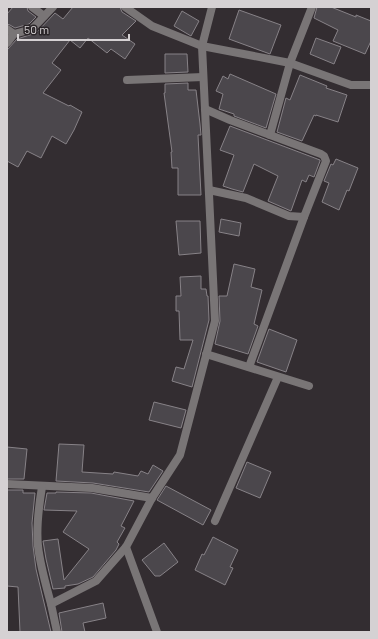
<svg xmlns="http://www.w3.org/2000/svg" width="378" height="639" font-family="Barlow,sans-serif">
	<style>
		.building { fill: #4b474c; stroke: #878287 }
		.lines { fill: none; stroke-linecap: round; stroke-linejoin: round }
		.minor { stroke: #797576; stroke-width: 8 }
	</style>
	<rect width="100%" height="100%" fill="#332d31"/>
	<g class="building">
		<polygon points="13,7 27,7 28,11 36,17 29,24 15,28 10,25 7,24 7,14"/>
		<polygon points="73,7 120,7 122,12 136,21 122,35 135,44 125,59 111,49 107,53 88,38 80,48 70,40 52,63 61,70 43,93 69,106 70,105 82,112 74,130 66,144 52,136 41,158 27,151 18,167 7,161 7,50 17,39 36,33 55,13 63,19"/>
		<polygon points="317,7 331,7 356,17 356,15 371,21 371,41 365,54 333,41 338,30 314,18"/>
		<polygon points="239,10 281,25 270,54 229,39"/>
		<polygon points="182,11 199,21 191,36 174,26"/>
		<polygon points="316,38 341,47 334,64 310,54"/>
		<polygon points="165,54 187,54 188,72 165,73"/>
		<polygon points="230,74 276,94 266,128 234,116 234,114 219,109 223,94 216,91 223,76 228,79"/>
		<polygon points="300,75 327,86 326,88 347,95 338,122 316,115 316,116 314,115 302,141 277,132 286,98 290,100"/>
		<polygon points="188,83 188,90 196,90 200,124 201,135 198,135 201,195 178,195 178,168 172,168 171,152 172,152 164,93 165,93 165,84"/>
		<polygon points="230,126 320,160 320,161 314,177 309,175 306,182 302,180 291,211 268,201 278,176 254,164 243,192 232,189 223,186 234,155 220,150"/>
		<polygon points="336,159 358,168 349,191 347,190 339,210 322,202 329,183 324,181 331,164 333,165"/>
		<polygon points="221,219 241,223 239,236 219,232"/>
		<polygon points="176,221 200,221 201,253 179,255"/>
		<polygon points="234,264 255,269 251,287 262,290 254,324 258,326 248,354 215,344 220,321 219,296 227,296"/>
		<polygon points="201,276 201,289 206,289 207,296 208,296 209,320 192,387 172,381 176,367 184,369 193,340 180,340 179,311 176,311 176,296 181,296 180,277"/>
		<polygon points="269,329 297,340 286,372 257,362"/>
		<polygon points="154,402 186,410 181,428 149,420"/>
		<polygon points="59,444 84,445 82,472 113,474 114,472 138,476 141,471 148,474 153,465 163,471 149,492 93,483 56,481"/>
		<polygon points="7,447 27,449 24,479 7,479"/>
		<polygon points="247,462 271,472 260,498 236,488"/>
		<polygon points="166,486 211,510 203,525 157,500"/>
		<polygon points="7,490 23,490 23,493 35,493 32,523 33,546 36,569 51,632 20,632 18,587 7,586"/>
		<polygon points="56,492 91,493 134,501 121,526 125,528 117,542 119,544 116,550 93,577 78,584 65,586 65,588 53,589 46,559 43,541 58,539 64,580 89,549 63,532 77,511 44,510 47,493 56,493"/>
		<polygon points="213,537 238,550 230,567 233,568 225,585 195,570 202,554 204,555"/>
		<polygon points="164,543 178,562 160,576 155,576 142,560"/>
		<polygon points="103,603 106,618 83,623 85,632 62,632 59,613"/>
	</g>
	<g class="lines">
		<g class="minor">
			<polyline points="32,7 44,16"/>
			<polyline points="125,7 152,26 202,46 290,63 351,85 371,85"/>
			<polyline points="7,29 14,34"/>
			<polyline points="7,43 14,34 32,29 53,7"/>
			<polyline points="127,80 203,77"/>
			<polyline points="205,109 230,120 321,154 324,156 326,161 304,217 289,216 246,198 209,190"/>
			<polyline points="270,135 290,63 312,7"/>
			<polyline points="206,354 309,386"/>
			<polyline points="249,367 304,217"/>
			<polyline points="7,484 92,488 152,498"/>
			<path d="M42,487C39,505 36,527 38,546C40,565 46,585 51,604"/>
			<polyline points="215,521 278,377"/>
			<polyline points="126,547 157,632"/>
			<polyline points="57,632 51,604 96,581 126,547 152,498 180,455 215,321 202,46 212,7"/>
		</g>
	</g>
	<rect width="378" height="639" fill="none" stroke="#d5d1d3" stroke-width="16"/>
	<path d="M18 34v6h111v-6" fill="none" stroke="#d5d1d3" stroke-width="2"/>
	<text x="24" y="34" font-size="12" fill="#d5d1d3" stroke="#292427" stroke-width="3" paint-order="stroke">50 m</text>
</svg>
